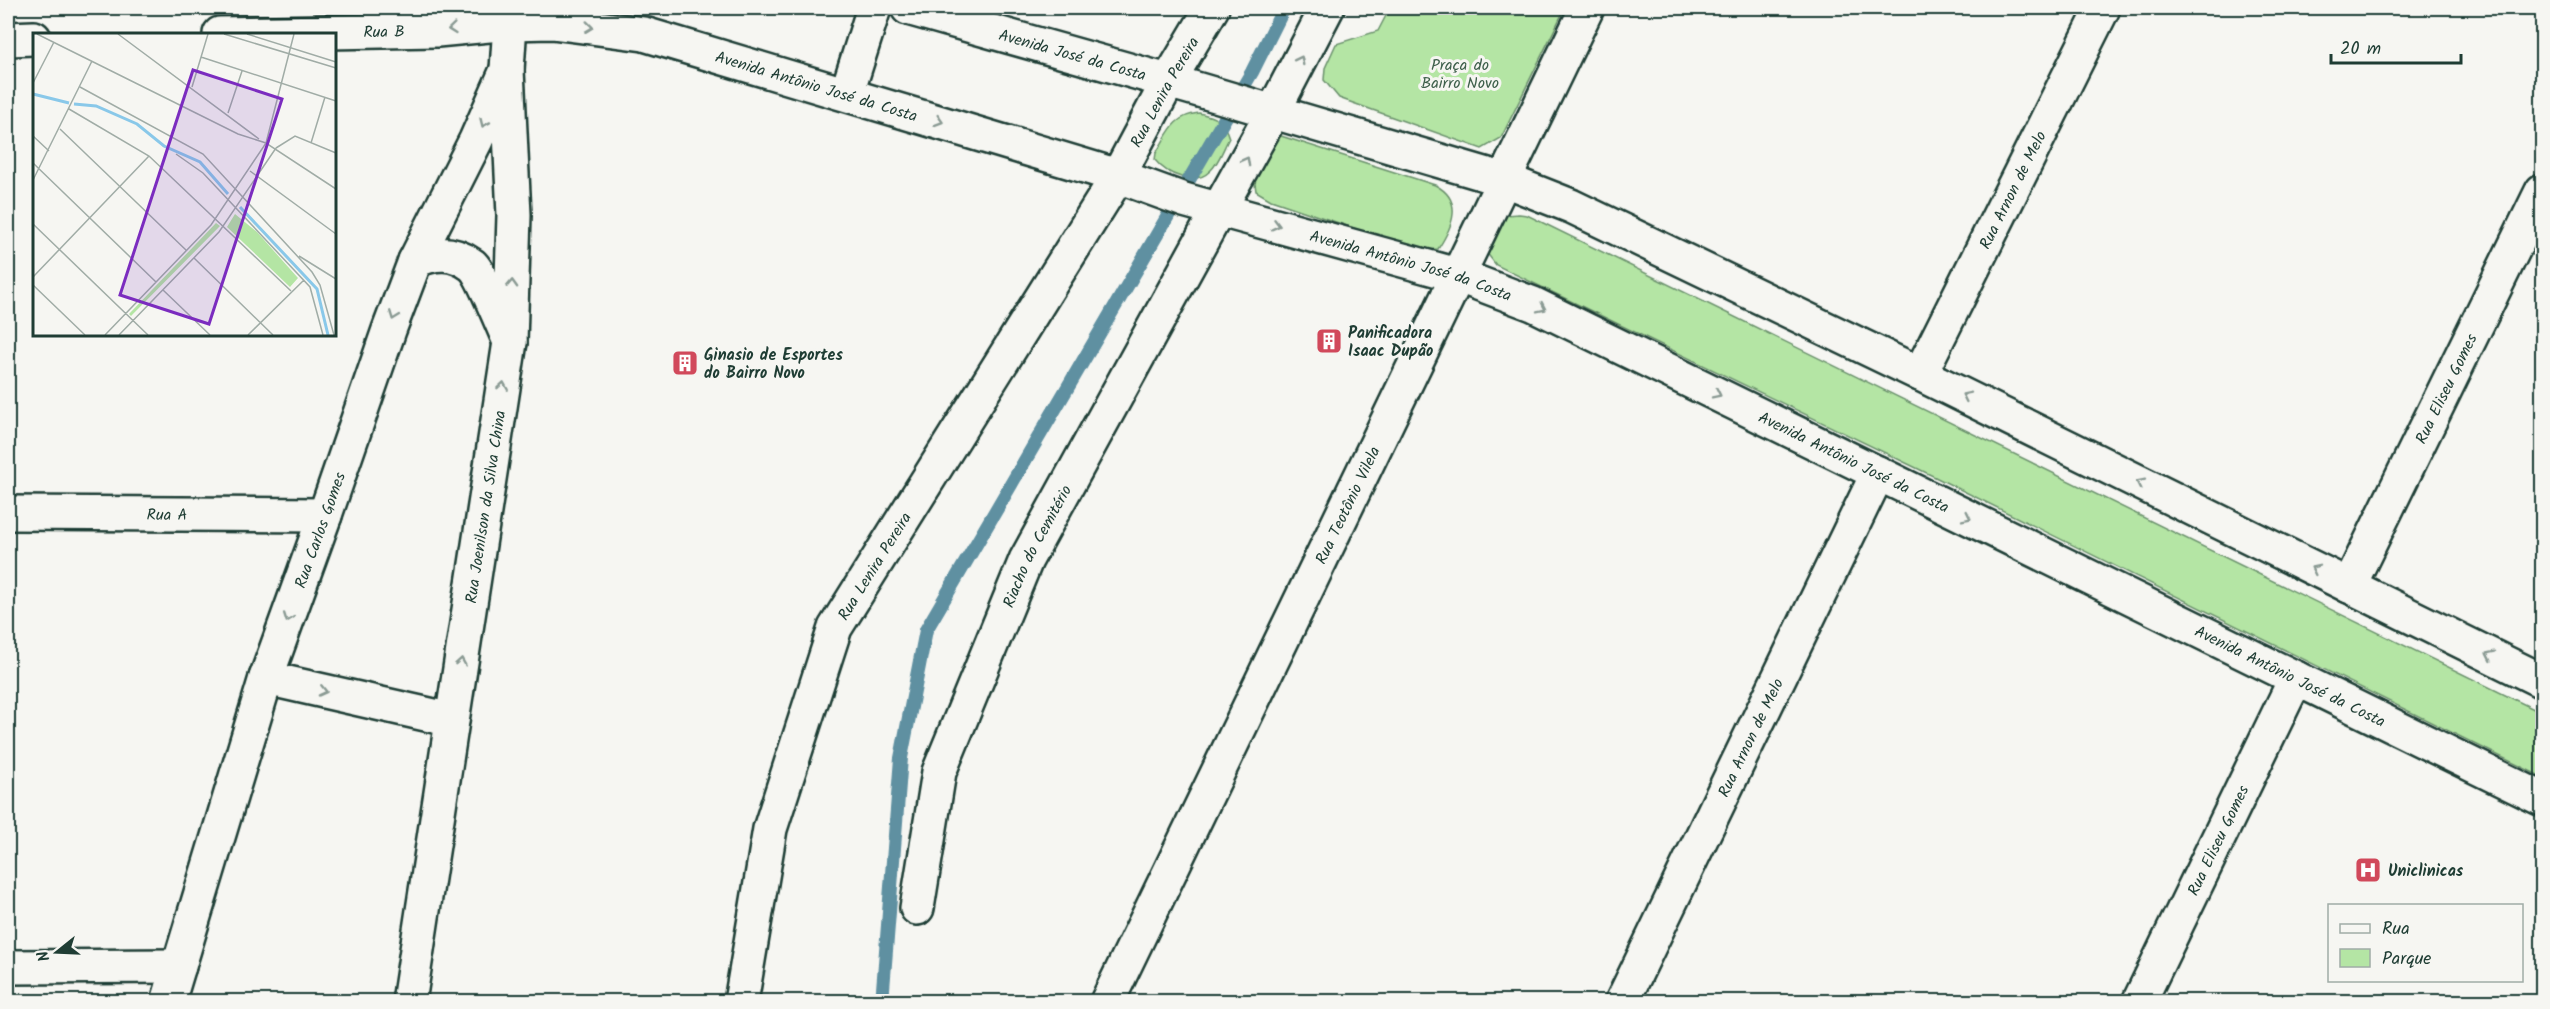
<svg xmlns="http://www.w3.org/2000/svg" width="2550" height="1009" font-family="Kalam,sans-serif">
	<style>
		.green { fill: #b4e5a4; stroke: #6a916c; stroke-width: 1.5 }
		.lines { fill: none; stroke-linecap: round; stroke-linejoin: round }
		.stream { stroke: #5f90a1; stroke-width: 14 }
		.minor-casing { stroke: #1f3d34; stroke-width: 38 }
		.tertiary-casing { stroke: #1f3d34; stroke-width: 38 }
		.secondary-casing { stroke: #1f3d34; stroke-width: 38 }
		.minor { stroke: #f6f6f2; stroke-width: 33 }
		.tertiary { stroke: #f6f6f2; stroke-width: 33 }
		.secondary { stroke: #f6f6f2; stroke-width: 33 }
		.oneway { stroke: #8a9a93 }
		.labels { text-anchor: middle; stroke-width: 6; stroke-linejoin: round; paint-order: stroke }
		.street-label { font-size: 16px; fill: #1f3d34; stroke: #f6f6f2 }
		.park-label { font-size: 16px; fill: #3d5f4a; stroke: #f6f6f2 }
		.poi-label { font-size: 16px; font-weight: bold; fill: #1f3d34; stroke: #f6f6f2; text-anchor: start }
		.inset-river { fill: none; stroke: #89c8e9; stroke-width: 3 }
		.inset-road { fill: none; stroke: #a0aca6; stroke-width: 1.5 }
		.view { fill: #7b2cbf; fill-opacity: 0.15; stroke: #7b2cbf; stroke-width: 3 }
		.inset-edge { fill: none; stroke: #1f3d34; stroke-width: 3 }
	</style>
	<rect width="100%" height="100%" fill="#f6f6f2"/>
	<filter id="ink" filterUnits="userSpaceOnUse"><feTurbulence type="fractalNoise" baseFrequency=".0167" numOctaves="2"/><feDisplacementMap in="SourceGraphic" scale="12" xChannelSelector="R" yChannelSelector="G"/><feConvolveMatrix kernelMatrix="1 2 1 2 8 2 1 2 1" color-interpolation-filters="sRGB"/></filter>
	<g filter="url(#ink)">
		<g class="green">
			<polygon points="1390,8 1565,8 1501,138 1482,149 1339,98 1324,80 1325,68 1336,44 1378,31"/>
			<path d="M1199,113C1215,117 1224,120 1229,138C1223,149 1219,163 1210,171C1194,187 1166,174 1155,160L1156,153C1169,133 1172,116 1199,113Z"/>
			<path d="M1281,136L1435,185C1464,200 1453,226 1438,249L1418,250L1271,200L1256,191L1254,176L1271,139Z"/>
			<polygon points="1519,214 1527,215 2542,713 2542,777 1933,476 1496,265 1486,252 1505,215"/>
		</g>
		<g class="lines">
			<polyline class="stream" points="882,1002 901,758 926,630 1252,72 1284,8"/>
			<defs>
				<g id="minor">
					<path id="s1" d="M220,34L437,30L510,23"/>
					<polyline points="8,39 34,38"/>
					<polyline points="847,93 874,8"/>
					<path d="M415,261C435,252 453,251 472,265C481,272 504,328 510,342"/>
					<path id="s2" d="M1920,374L2103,8"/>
					<path id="s3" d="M8,513L325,515"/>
					<path id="s4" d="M2349,586L2542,191"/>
					<path id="s5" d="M917,908L939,772L1026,560L1219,209"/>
					<polyline points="8,967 179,966"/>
					<path id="s6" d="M168,1002L266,678L325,515L389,330L415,261L476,140L507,70"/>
					<path id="s7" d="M741,1002L770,829L835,628L1118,176"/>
					<path id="s8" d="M1107,1002L1587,8"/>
					<path id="s9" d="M1622,1002L1878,473"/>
					<path id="s10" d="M2139,1002L2296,678"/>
				</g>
				<g id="tertiary">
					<path id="s11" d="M1118,176L1168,82L1212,8"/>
					<polyline points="1219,209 1273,112 1327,8"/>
					<polyline points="266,678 452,720"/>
					<path id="s12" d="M409,1002L510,342L514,215L507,70L510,23"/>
				</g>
				<g id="secondary">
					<path id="s13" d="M511,8L510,23L552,22L644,34L1118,176L1184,200L1457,275L1533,304L2542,799"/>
					<path id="s14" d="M908,8L1189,87L1505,180L1571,206L1920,374L2542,681"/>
				</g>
			</defs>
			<use href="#minor" class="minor-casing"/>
			<use href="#tertiary" class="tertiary-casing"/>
			<use href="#secondary" class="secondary-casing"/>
			<use href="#minor" class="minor"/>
			<use href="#tertiary" class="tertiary"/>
			<use href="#secondary" class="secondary"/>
		</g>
		<defs><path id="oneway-chevron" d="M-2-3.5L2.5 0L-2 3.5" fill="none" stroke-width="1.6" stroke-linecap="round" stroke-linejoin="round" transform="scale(1.5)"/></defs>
		<g class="oneway">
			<use href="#oneway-chevron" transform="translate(589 27) rotate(7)"/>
			<use href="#oneway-chevron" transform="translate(452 29) rotate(174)"/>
			<use href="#oneway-chevron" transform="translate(1300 60) rotate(-63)"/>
			<use href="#oneway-chevron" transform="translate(939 121) rotate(17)"/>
			<use href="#oneway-chevron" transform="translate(484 123) rotate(114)"/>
			<use href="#oneway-chevron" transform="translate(1246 161) rotate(-61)"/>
			<use href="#oneway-chevron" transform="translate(1276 225) rotate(15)"/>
			<use href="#oneway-chevron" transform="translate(512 284) rotate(-88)"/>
			<use href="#oneway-chevron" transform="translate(1542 308) rotate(26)"/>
			<use href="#oneway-chevron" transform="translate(394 316) rotate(111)"/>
			<use href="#oneway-chevron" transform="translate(503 386) rotate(-81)"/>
			<use href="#oneway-chevron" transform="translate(1717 394) rotate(26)"/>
			<use href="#oneway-chevron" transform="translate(1966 396) rotate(-154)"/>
			<use href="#oneway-chevron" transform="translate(2140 483) rotate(-154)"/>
			<use href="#oneway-chevron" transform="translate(1967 517) rotate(26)"/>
			<use href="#oneway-chevron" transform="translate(2315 569) rotate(-154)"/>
			<use href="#oneway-chevron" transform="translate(288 618) rotate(110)"/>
			<use href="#oneway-chevron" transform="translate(2490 655) rotate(-154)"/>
			<use href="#oneway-chevron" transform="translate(461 662) rotate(-81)"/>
			<use href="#oneway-chevron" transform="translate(323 691) rotate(13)"/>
		</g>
	</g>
	<defs>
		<symbol id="building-square" viewBox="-11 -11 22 22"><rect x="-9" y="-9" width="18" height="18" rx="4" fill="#d1495b" stroke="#f6f6f2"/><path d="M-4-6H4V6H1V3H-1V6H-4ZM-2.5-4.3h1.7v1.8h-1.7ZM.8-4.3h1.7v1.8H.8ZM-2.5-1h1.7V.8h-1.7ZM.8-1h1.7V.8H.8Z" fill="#fff"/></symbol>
		<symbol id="hospital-square" viewBox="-11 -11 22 22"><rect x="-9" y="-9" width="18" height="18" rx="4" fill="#d1495b" stroke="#f6f6f2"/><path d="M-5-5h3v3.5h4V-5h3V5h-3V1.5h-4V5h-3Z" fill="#fff"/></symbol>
	</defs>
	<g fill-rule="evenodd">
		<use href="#building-square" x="1314" y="326" width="30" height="30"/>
		<use href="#building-square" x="670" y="348" width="30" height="30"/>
		<use href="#hospital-square" x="2353" y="855" width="30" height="30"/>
	</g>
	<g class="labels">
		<g class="street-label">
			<text dy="6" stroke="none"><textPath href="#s1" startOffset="164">Rua B</textPath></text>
			<text dy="6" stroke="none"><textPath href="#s14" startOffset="171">Avenida José da Costa</textPath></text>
			<text dy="6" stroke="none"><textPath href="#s13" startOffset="330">Avenida Antônio José da Costa</textPath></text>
			<text dy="6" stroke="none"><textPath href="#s11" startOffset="96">Rua Lenira Pereira</textPath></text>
			<text dy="6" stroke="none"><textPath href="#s2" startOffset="206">Rua Arnon de Melo</textPath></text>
			<text dy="6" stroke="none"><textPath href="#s13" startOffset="951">Avenida Antônio José da Costa</textPath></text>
			<text dy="6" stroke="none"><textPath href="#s4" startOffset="220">Rua Eliseu Gomes</textPath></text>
			<text dy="6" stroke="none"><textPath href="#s13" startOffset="1437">Avenida Antônio José da Costa</textPath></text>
			<text dy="6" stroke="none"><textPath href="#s8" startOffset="552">Rua Teotônio Vilela</textPath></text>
			<text dy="6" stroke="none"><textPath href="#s12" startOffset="501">Rua Joenilson da Silva China</textPath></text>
			<text dy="6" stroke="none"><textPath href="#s3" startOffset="159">Rua A</textPath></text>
			<text dy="6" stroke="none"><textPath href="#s6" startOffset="496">Rua Carlos Gomes</textPath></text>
			<text dy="6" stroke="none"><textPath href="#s5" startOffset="384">Riacho do Cemitério</textPath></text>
			<text dy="6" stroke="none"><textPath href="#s7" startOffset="460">Rua Lenira Pereira</textPath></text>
			<text dy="6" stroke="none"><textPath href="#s13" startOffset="1923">Avenida Antônio José da Costa</textPath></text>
			<text dy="6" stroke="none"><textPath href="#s9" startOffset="294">Rua Arnon de Melo</textPath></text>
			<text dy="6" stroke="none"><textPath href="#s10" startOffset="180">Rua Eliseu Gomes</textPath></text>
		</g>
		<g class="park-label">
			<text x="1460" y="70">Praça do<tspan x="1460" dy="18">Bairro Novo</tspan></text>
		</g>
		<g class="poi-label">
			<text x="1348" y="338">Panificadora<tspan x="1348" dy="18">Isaac Dupão</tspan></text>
			<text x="704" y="360">Ginasio de Esportes<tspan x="704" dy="18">do Bairro Novo</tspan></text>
			<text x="2388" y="876">Uniclinicas</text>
		</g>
	</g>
	<g transform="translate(33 33)">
		<rect width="303" height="303" fill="#f6f6f2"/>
		<path d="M202,181L224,199L265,245L257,254L194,194ZM183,190L187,193L98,283L96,281Z" fill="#b4e5a4"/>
		<path class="inset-river" d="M0,61L36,70M41,71L63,73L104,91L131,113L167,129L195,161M207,174L284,256L295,302"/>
		<path class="inset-road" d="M4,1L205,101L233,110L261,1M85,1L226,106M191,1L303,35M214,1L303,29M168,24L303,68M0,50L21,9M47,54L170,121L279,239L287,252L301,302M159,54L175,1M36,76L116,123L258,258M195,80L209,38M27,96L154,218M0,103L16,118M278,110L292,64M243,115L262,103L303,120M143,121L170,140L277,254L290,302M0,130L123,249M217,138L303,201M0,147L59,28M0,191L115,302M266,223L303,246M161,225L240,302M0,244L116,123M0,252L52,302M130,257L177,302M72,302L178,192L233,110L303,156M86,302L186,199L243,115M215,302L271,247"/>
		<path class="view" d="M160,37L249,66L176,291L87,262Z"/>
		<rect width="303" height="303" class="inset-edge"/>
	</g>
	<rect width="2550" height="1009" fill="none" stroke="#f6f6f2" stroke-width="30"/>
	<rect x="15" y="15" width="2520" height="979" fill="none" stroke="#1f3d34" stroke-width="2" filter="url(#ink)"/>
	<rect x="2328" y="904" width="195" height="78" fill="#f6f6f2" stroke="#a0aca6" stroke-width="1.5"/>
	<rect x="2340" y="924" width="30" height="9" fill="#f6f6f2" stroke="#a0aca6" stroke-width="1.5"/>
	<text x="2382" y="934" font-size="18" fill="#1f3d34">Rua</text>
	<rect x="2340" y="949" width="30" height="18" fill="#b4e5a4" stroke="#a0aca6" stroke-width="1.5"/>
	<text x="2382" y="964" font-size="18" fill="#1f3d34">Parque</text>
	<g transform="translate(57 952) rotate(252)" stroke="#f6f6f2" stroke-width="4.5" paint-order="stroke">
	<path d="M0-4.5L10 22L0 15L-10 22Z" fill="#1f3d34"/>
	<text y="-9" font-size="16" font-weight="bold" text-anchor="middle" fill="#1f3d34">N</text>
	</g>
	<path d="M2331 54v9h130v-9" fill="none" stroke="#1f3d34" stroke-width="3"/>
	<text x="2340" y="54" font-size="18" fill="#1f3d34" stroke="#f6f6f2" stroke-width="4.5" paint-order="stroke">20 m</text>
</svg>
